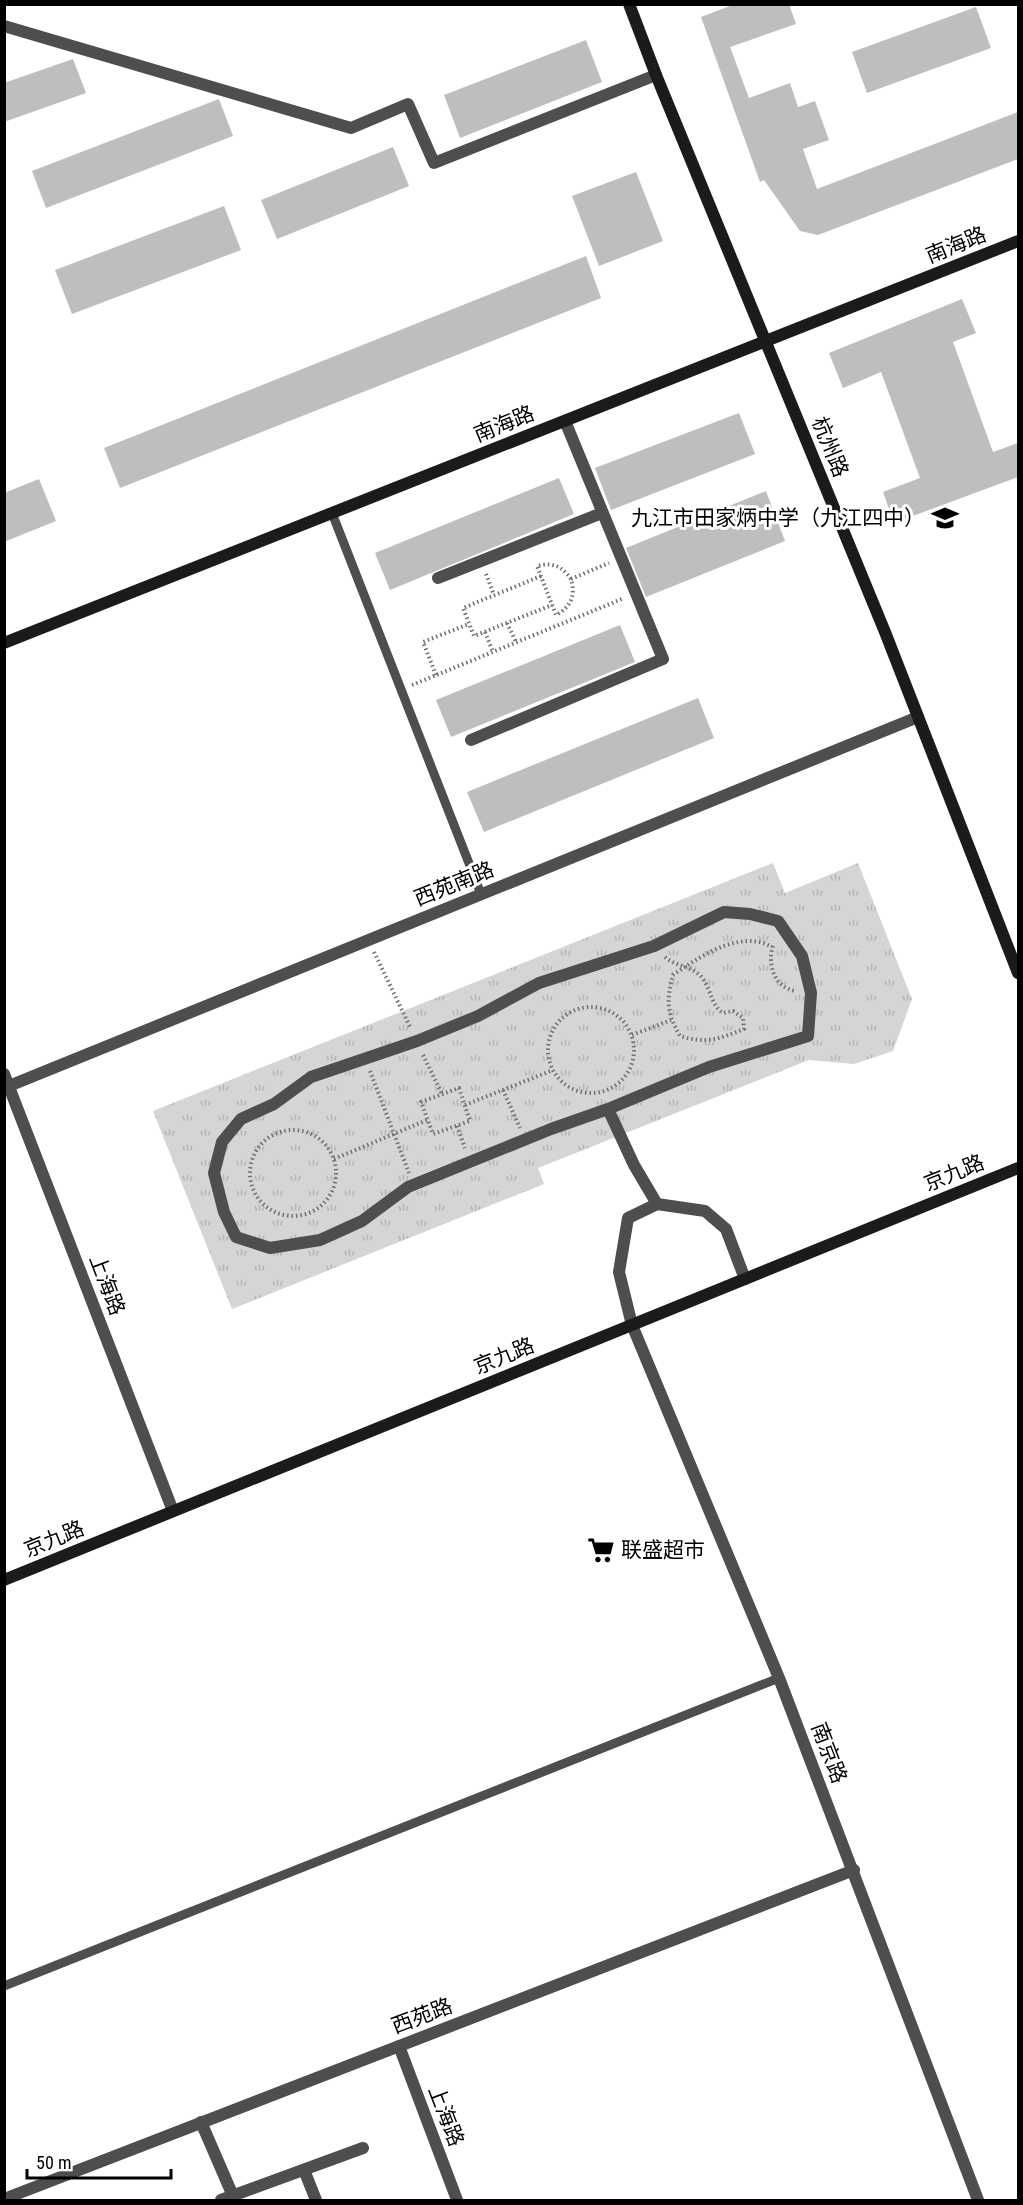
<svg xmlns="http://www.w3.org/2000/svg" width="1023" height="2205" font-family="'Roboto Condensed','Noto Sans SC',sans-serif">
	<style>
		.park { fill: url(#park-tufts) }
		.building { fill: #bebebe }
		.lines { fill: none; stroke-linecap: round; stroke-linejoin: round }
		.path { stroke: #707070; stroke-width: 4; stroke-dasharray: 1.5 3; stroke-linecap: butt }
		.service { stroke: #4e4e4e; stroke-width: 9 }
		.minor { stroke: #4e4e4e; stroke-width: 12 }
		.secondary { stroke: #1b1b1b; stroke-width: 12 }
		.labels { text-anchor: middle; stroke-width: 6; stroke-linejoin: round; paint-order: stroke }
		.street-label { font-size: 21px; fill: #000; stroke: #fff }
		.poi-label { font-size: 21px; fill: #000; stroke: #fff; text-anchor: end }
	</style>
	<defs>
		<pattern id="park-tufts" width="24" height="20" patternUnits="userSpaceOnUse" patternTransform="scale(1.5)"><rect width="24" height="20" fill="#d5d5d5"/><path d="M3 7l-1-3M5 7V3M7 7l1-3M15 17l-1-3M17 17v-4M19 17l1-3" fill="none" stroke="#b5b5b5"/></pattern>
	</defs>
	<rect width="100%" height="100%" fill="#fff"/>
	<polygon class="park" points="773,863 785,893 858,863 912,999 893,1051 854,1064 809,1060 538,1168 544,1184 232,1309 153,1111"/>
	<g class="building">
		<polygon points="735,4 789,4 796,24 730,47 749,98 790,83 798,107 815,101 829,140 803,149 817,189 1018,112 1018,159 818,235 800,231 764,180 760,182 701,17"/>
		<polygon points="976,7 991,48 867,93 852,52"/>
		<polygon points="586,40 602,82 460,138 444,95"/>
		<polygon points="73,59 86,93 4,122 4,83"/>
		<polygon points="219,99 233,136 46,208 32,171"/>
		<polygon points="393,147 409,186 277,239 261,200"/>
		<polygon points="636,172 663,241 599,266 572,196"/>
		<polygon points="224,206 241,250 72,314 55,270"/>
		<polygon points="586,256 601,298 120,488 104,448"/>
		<polygon points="962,299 976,333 953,342 993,452 1018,443 1018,477 894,523 883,492 920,478 881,372 843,388 829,353"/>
		<polygon points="739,413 755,454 611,510 595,468"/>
		<polygon points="559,478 574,514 390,590 375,553"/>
		<polygon points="39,479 56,521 4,542 4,493"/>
		<polygon points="766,491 785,541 646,597 626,548"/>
		<polygon points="620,625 635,662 451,737 436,700"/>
		<polygon points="698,698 714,738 484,832 467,792"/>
	</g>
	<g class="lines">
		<g class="path">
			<polyline points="486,574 494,595"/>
			<polyline points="541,576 463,608 474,636 552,605"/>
			<path d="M571,579C562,566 552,562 537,566L556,615C571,607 576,595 571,579L609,563"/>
			<polyline points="507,623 516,642"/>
			<polyline points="485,632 493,652"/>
			<polyline points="436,675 423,642 469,624"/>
			<polyline points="412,685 622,599"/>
			<path d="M773,946C767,964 774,988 796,991"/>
			<polyline points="374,952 411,1029"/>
			<path d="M665,957C676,967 694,966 703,979C711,990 711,1005 723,1013L733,1011L743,1018L744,1029C719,1039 706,1044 680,1036C667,1013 666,1001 673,975C695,960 729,936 759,942C763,942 768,945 772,947"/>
			<circle cx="591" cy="1050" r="43"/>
			<polyline points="632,1035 671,1020"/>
			<polyline points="423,1055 442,1094"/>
			<polyline points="370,1071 409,1173"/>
			<polygon points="459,1088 470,1121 433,1134 421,1102"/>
			<polyline points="503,1090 520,1128"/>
			<polyline points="465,1105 553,1070"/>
			<polyline points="457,1126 465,1148"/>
			<circle cx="293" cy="1173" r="43"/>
			<polyline points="334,1159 427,1120"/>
		</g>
		<g class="service">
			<polyline points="332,513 481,894"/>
			<polyline points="4,1986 779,1678"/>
		</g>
		<g class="minor">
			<polyline points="4,26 351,128 408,104 434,163 656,75"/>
			<polyline points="438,578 602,513"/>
			<polyline points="471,740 663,659 565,421"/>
			<polyline points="4,1074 173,1511"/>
			<polyline points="4,1088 918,717"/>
			<polyline points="608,1109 551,1129 408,1187 362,1221 320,1240 270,1248 236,1237 224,1212 214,1173 222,1142 241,1119 274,1104 311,1077 417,1041 478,1016 539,983 654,946 724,912 750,914 778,921 802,956 811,993 808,1036 709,1067 608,1109 634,1165 657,1204 705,1211 726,1229 745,1279"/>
			<polyline points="657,1204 628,1218 619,1272 632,1325 779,1678 978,2200"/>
			<polyline points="399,2046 457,2200"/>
			<polyline points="201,2122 233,2196"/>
			<polyline points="304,2170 316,2200"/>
			<polyline points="4,2199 854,1870"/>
			<polyline points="221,2200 363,2148"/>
		</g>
		<g class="secondary">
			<polyline points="629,4 656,75 885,632 1018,973"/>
			<polyline points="4,643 1018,241"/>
			<polyline points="4,1580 1018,1168"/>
		</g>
	</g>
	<defs>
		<symbol id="school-bare" viewBox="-9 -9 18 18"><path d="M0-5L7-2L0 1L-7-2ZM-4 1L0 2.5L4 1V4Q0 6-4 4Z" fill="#000" stroke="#fff" stroke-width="2.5" paint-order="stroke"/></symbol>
		<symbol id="supermarket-bare" viewBox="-9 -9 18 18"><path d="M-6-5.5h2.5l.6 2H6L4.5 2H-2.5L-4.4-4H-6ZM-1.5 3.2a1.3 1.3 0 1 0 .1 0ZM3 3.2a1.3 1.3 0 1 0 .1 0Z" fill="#000" stroke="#fff" stroke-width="2.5" paint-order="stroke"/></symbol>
	</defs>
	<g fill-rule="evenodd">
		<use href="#school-bare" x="926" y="499" width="38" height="38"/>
		<use href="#supermarket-bare" x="582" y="1531" width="38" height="38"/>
	</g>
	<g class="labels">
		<g class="street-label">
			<text transform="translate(956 245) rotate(-22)" y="7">南海路</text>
			<text transform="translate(504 424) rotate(-22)" y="7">南海路</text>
			<text transform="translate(830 447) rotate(68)" y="7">杭州路</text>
			<text transform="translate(454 884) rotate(-22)" y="7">西苑南路</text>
			<text transform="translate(954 1173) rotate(-22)" y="7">京九路</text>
			<text transform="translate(107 1285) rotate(69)" y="7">上海路</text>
			<text transform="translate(504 1356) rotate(-22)" y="7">京九路</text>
			<text transform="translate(54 1539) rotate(-22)" y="7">京九路</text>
			<text transform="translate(829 1753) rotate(69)" y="7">南京路</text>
			<text transform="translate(422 2016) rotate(-21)" y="7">西苑路</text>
			<text transform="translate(446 2116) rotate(69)" y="7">上海路</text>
		</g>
		<g class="poi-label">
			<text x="925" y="525">九江市田家炳中学（九江四中）</text>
			<text x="621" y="1557" text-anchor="start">联盛超市</text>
		</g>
	</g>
	<rect width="1023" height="2205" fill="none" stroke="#000000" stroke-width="12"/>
	<path d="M27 2169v9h144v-9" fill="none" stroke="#000000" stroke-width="3"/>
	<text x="36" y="2169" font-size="18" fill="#000000" stroke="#ffffff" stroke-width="4.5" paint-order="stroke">50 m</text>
</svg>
